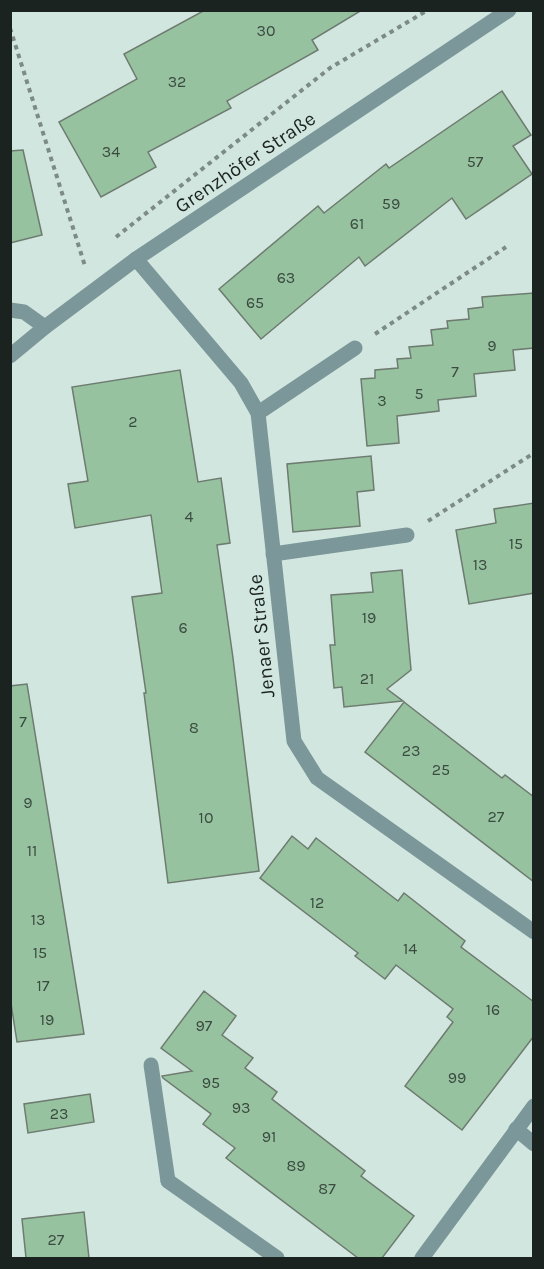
<svg xmlns="http://www.w3.org/2000/svg" width="544" height="1269" font-family="Karla,sans-serif">
	<style>
		.building { fill: #97c29f; stroke: #6e7b70; stroke-width: 1.5 }
		.lines { fill: none; stroke-linecap: round; stroke-linejoin: round }
		.path { stroke: #7d8b87; stroke-width: 4; stroke-dasharray: 4.5 4.5; stroke-linecap: butt }
		.service { stroke: #7c9799; stroke-width: 15 }
		.minor { stroke: #7c9799; stroke-width: 15 }
		.tertiary { stroke: #7c9799; stroke-width: 15 }
		.labels { text-anchor: middle; stroke-width: 5; stroke-linejoin: round; paint-order: stroke }
		.number-label { font-size: 16px; fill: #3a4b40 }
		.street-label { font-size: 20px; fill: #1b2321; stroke: #d2e6e0 }
	</style>
	<rect width="100%" height="100%" fill="#d2e6e0"/>
	<g class="building">
		<polygon points="205,10 362,10 312,40 318,50 227,101 231,108 148,152 156,167 101,197 59,122 137,79 124,54"/>
		<polygon points="502,91 531,135 513,146 532,174 466,219 452,198 365,266 359,257 261,339 219,289 318,206 324,213 386,164 389,168"/>
		<polygon points="23,150 42,235 10,243 10,151"/>
		<polygon points="534,293 534,348 513,350 515,370 474,374 476,396 438,400 439,411 397,416 399,443 367,446 361,379 375,378 375,370 398,368 397,359 411,358 409,347 433,345 431,330 448,328 447,321 469,319 468,309 483,307 482,297"/>
		<polygon points="180,370 198,482 221,478 230,543 217,545 233,658 259,871 168,883 144,693 146,693 132,597 162,593 151,515 75,528 68,484 88,481 72,387"/>
		<polygon points="371,456 374,490 357,492 360,526 293,532 287,464"/>
		<polygon points="534,503 534,593 469,604 456,530 496,523 494,509"/>
		<polygon points="402,570 411,670 387,689 403,701 344,707 342,687 334,688 330,645 335,645 331,595 373,592 371,573"/>
		<polygon points="27,684 84,1034 17,1042 10,997 10,686"/>
		<polygon points="404,702 502,778 505,775 534,797 534,882 365,752"/>
		<polygon points="292,836 308,849 316,838 398,901 404,893 465,941 461,947 534,1002 534,1036 462,1130 405,1086 453,1022 447,1017 453,1009 396,965 385,979 355,956 358,953 260,878"/>
		<polygon points="204,991 236,1016 222,1035 253,1058 245,1068 277,1092 272,1099 365,1171 361,1176 414,1216 382,1258 358,1258 226,1158 235,1148 203,1124 211,1114 163,1078 162,1076 192,1071 161,1048"/>
		<polygon points="90,1094 94,1122 28,1133 24,1104"/>
		<polygon points="84,1212 89,1258 26,1258 22,1219"/>
	</g>
	<g class="lines">
		<g class="path">
			<polyline points="10,28 85,266"/>
			<polyline points="116,237 330,68 428,10"/>
			<polyline points="375,334 506,247"/>
			<polyline points="428,521 534,453"/>
		</g>
		<g class="service">
			<polyline points="258,413 355,348"/>
			<polyline points="273,554 407,535"/>
			<polyline points="151,1065 168,1181"/>
		</g>
		<g class="minor">
			<polyline points="136,259 241,383 258,413 294,741 317,778 534,932"/>
			<polyline points="10,310 24,312 45,327"/>
			<polyline points="516,1129 534,1144"/>
			<polyline points="168,1181 277,1258"/>
			<polyline points="422,1258 534,1106"/>
		</g>
		<polyline class="tertiary" points="10,356 45,327 136,259 509,10"/>
	</g>
	<g class="labels">
		<g class="number-label">
			<text x="266" y="36">30</text>
			<text x="177" y="87">32</text>
			<text x="111" y="157">34</text>
			<text x="475" y="167">57</text>
			<text x="391" y="209">59</text>
			<text x="357" y="229">61</text>
			<text x="286" y="283">63</text>
			<text x="255" y="308">65</text>
			<text x="492" y="351">9</text>
			<text x="455" y="377">7</text>
			<text x="419" y="399">5</text>
			<text x="382" y="406">3</text>
			<text x="133" y="427">2</text>
			<text x="189" y="522">4</text>
			<text x="516" y="549">15</text>
			<text x="480" y="570">13</text>
			<text x="369" y="623">19</text>
			<text x="183" y="633">6</text>
			<text x="367" y="684">21</text>
			<text x="23" y="727">7</text>
			<text x="194" y="733">8</text>
			<text x="411" y="756">23</text>
			<text x="441" y="775">25</text>
			<text x="28" y="808">9</text>
			<text x="496" y="822">27</text>
			<text x="206" y="823">10</text>
			<text x="32" y="856">11</text>
			<text x="317" y="908">12</text>
			<text x="38" y="925">13</text>
			<text x="410" y="954">14</text>
			<text x="40" y="958">15</text>
			<text x="43" y="991">17</text>
			<text x="493" y="1015">16</text>
			<text x="47" y="1025">19</text>
			<text x="204" y="1031">97</text>
			<text x="457" y="1083">99</text>
			<text x="211" y="1088">95</text>
			<text x="241" y="1113">93</text>
			<text x="59" y="1119">23</text>
			<text x="269" y="1142">91</text>
			<text x="296" y="1171">89</text>
			<text x="327" y="1194">87</text>
			<text x="56" y="1245">27</text>
		</g>
		<g class="street-label">
			<text transform="translate(245 162) rotate(-34)" y="7">Grenzhöfer Straße</text>
			<text transform="translate(261 636) rotate(-96)" y="7">Jenaer Straße</text>
		</g>
	</g>
	<rect width="544" height="1269" fill="none" stroke="#1b2321" stroke-width="24"/>
</svg>
